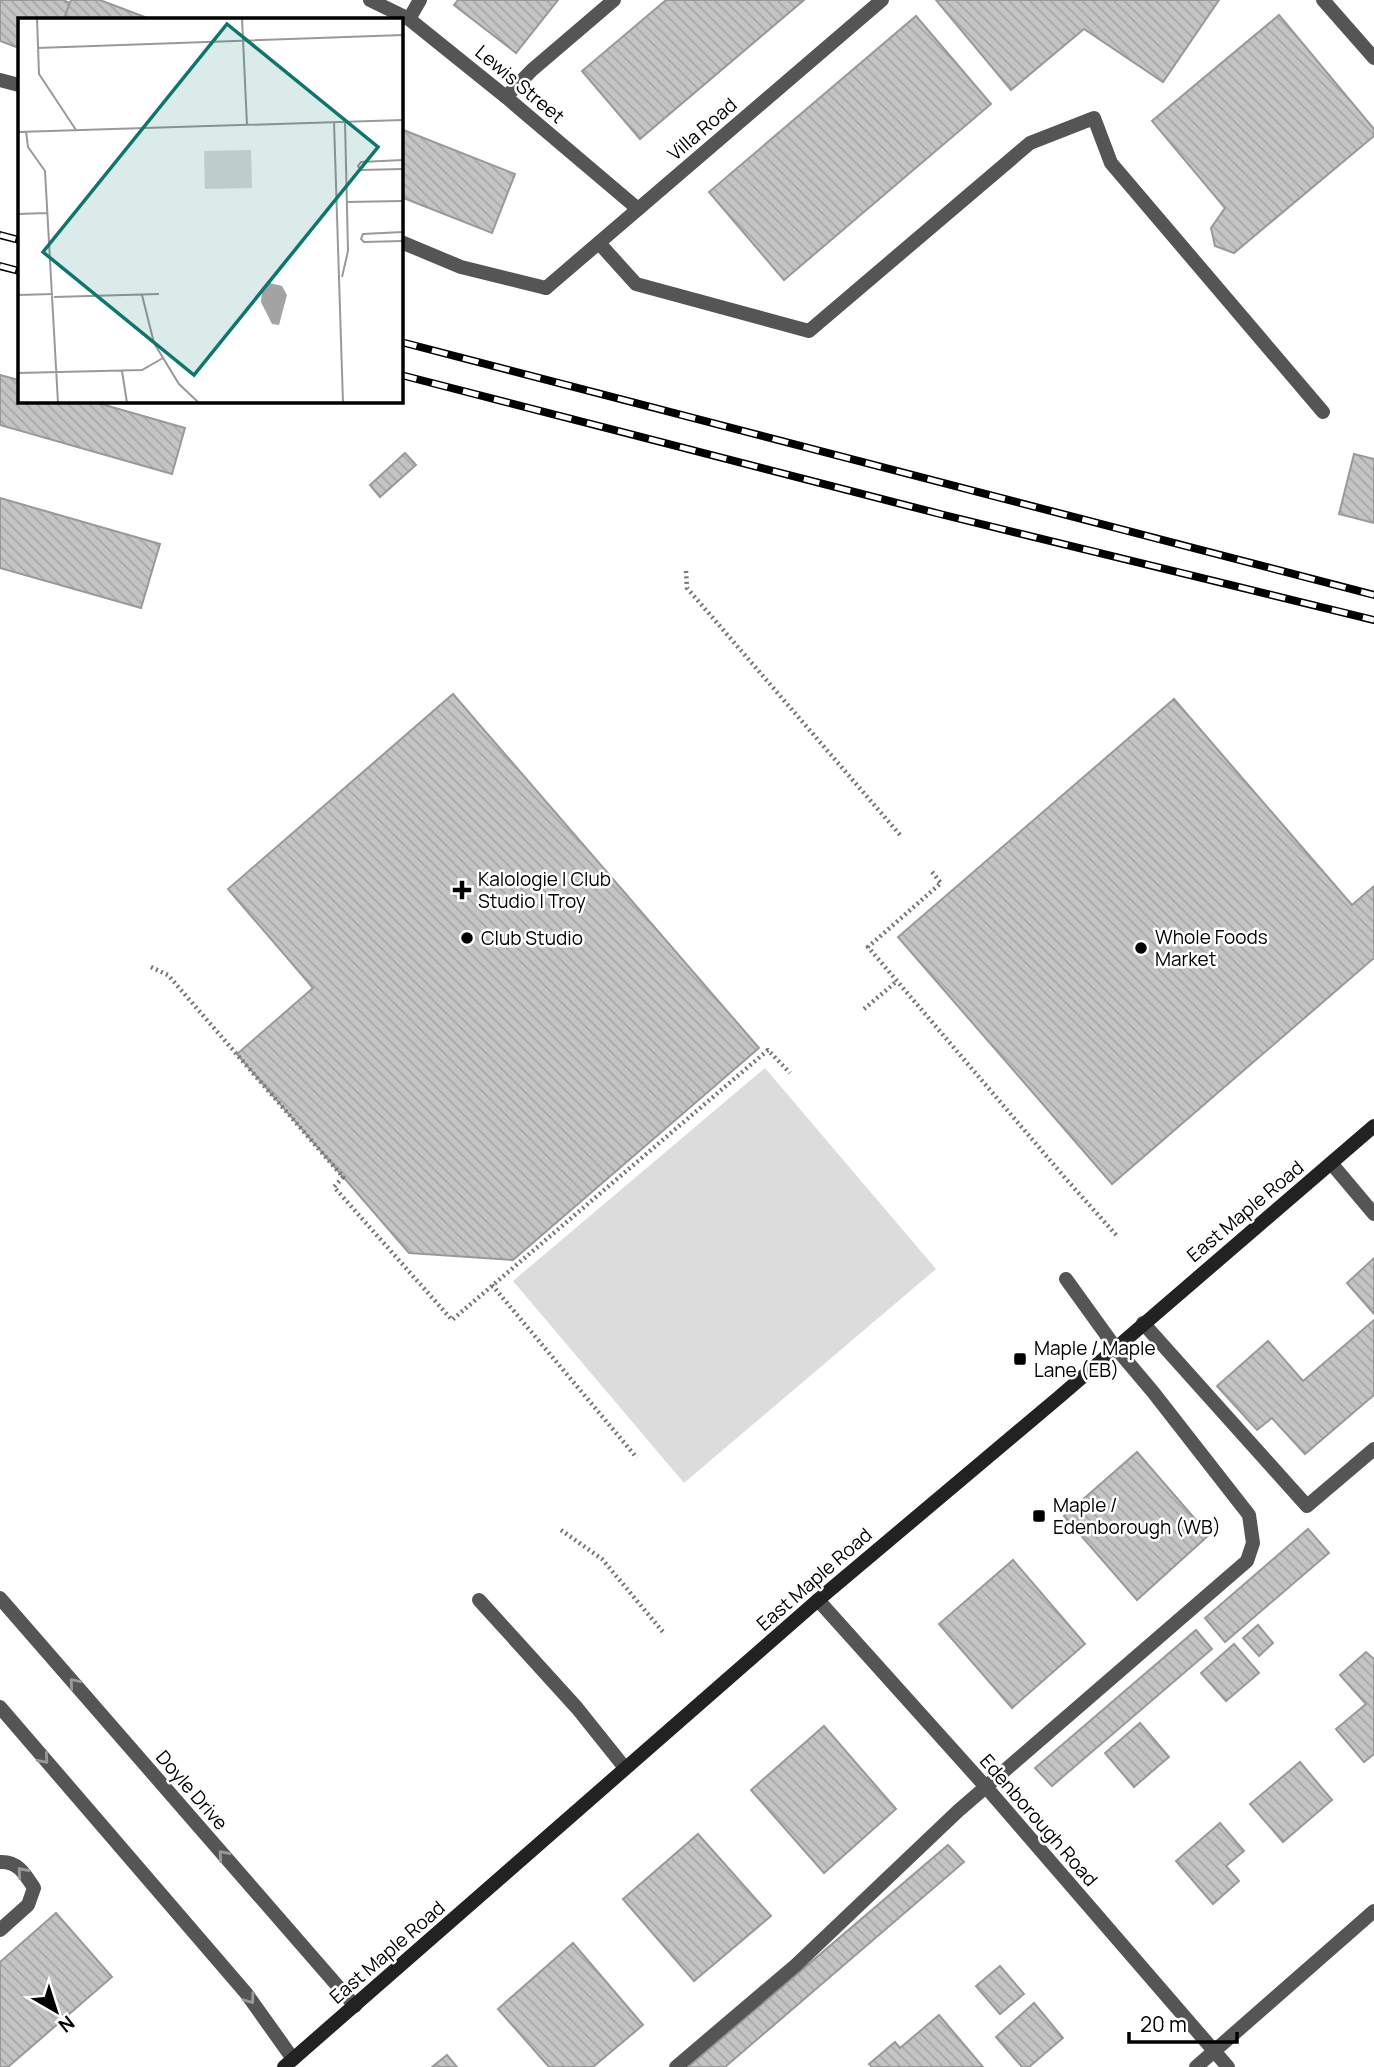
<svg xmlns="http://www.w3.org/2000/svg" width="1374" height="2067" font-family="Manrope,sans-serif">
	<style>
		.pitch { fill: #dcdcdc }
		.building { fill: url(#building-back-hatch); stroke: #999; stroke-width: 2 }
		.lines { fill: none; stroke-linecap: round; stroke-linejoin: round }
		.path { stroke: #777; stroke-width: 4.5; stroke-dasharray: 2 3.5; stroke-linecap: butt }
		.service { stroke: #555; stroke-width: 14 }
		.minor { stroke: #555; stroke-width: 14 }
		.tertiary { stroke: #555; stroke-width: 14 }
		.secondary { stroke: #222; stroke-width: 14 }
		.rail-casing { stroke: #000; stroke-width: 8 }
		.rail { stroke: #fff; stroke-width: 5; stroke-dasharray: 16; stroke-linecap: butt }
		.oneway { stroke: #999 }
		.poi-dot { fill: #000; stroke: #fff; stroke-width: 2.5 }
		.labels { text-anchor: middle; stroke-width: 5; stroke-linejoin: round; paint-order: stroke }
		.street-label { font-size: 19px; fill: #000; stroke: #fff }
		.poi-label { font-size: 19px; fill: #000; stroke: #fff; text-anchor: start }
		.inset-road { fill: none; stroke: #999; stroke-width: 2 }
		.view { fill: #0f766e; fill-opacity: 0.15; stroke: #0f766e; stroke-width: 3.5 }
		.inset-edge { fill: none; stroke: #000; stroke-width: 3.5 }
	</style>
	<defs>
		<pattern id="building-back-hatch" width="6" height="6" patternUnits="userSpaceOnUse" patternTransform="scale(1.75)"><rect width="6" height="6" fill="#c4c4c4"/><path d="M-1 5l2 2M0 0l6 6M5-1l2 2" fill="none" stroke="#a7a7a7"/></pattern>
	</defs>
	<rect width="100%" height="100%" fill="#fff"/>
	<polygon class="pitch" points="765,1068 936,1269 684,1483 513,1281"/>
	<g class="building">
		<polygon points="0,0 63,0 70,3 64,19 19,19 19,48 0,41"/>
		<polygon points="71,0 100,0 150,19 64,19"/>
		<polygon points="458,0 558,0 516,53 454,5"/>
		<polygon points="666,0 804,0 640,139 582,71"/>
		<polygon points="936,0 1219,0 1163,82 1084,29 1011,90"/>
		<polygon points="1279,15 1374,129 1374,136 1234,253 1215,246 1211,228 1225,208 1152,121"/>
		<polygon points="916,16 991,104 784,280 709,192"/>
		<polygon points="401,129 515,174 492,233 401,197"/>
		<polygon points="0,375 19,380 19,401 91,401 185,428 172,474 0,425"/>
		<polygon points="405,453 416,465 380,497 370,485"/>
		<polygon points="1354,454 1374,459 1374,523 1339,514"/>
		<polygon points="0,498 160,544 141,608 0,568"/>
		<polygon points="453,694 759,1048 513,1260 409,1253 237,1054 313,988 228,889"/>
		<polygon points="1174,699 1352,905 1374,886 1374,958 1112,1184 898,937"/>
		<polygon points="1374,1258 1374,1314 1347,1283"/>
		<polygon points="1374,1320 1374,1395 1305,1454 1272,1418 1257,1430 1217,1386 1268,1341 1303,1381"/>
		<polygon points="1137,1452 1209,1535 1137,1600 1064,1516"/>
		<polygon points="1308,1529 1329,1553 1225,1642 1205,1618"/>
		<polygon points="1013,1560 1085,1644 1012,1708 939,1624"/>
		<polygon points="1258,1625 1273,1643 1259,1656 1243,1638"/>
		<polygon points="1196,1630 1212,1649 1052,1786 1035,1768"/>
		<polygon points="1234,1644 1259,1673 1226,1701 1201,1673"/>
		<polygon points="1366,1652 1374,1659 1374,1754 1364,1762 1336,1729 1366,1704 1340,1675"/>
		<polygon points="1140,1723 1169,1757 1134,1787 1105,1753"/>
		<polygon points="824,1726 896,1809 824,1873 751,1790"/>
		<polygon points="1300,1762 1332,1800 1283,1842 1250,1804"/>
		<polygon points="1220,1823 1244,1851 1226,1866 1239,1881 1213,1904 1176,1861"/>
		<polygon points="698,1834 771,1916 694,1981 623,1899"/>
		<polygon points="948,1845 964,1862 725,2067 688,2067"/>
		<polygon points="56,1913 112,1977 8,2067 0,2067 0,1962"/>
		<polygon points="573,1943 643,2025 593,2067 549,2067 498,2009"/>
		<polygon points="1000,1966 1024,1994 1000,2014 976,1986"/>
		<polygon points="1034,2003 1063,2038 1029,2067 1022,2067 996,2037"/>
		<polygon points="939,2015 983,2067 872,2067 869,2064 895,2042 900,2048"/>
		<polygon points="447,2055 457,2067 432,2067"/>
	</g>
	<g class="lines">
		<g class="path">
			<polyline points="686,571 687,588 901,836"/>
			<polyline points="932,872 941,883 868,947 1066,1179 1118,1237"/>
			<polyline points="151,967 168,975 343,1177 334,1187 452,1320 768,1050 790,1073"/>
			<polyline points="864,1009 897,981"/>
			<polyline points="492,1285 637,1458"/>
			<polyline points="561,1530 602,1559 663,1632"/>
		</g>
		<g class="service">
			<polyline points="409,19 420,0"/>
			<polyline points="0,80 19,85"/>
			<polyline points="506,97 532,70 614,0"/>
			<polyline points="401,242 461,267 546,288"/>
			<polyline points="599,243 636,284 809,331 1030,143 1094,118 1111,163 1323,412"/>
			<polyline points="1331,1163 1374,1214"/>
			<polyline points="1143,1323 1307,1506 1374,1449"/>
			<polyline points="479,1600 577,1708 625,1768"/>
			<polyline points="676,2067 796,1965 958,1811 1247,1561 1253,1543 1249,1515 1153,1392 1115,1347 1066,1279"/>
		</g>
		<g class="minor">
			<polyline points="370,0 409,19 506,97 638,209"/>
			<polyline points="546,288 882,0"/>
			<polyline points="0,1598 355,2006"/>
			<polyline points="818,1600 986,1787 1228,2067"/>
			<polyline points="0,1707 246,1993 293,2059"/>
			<path d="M0,1862C18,1861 25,1874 34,1888L28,1905L0,1930"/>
			<polyline points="1196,2067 1374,1911"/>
		</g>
		<polyline class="tertiary" points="1323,0 1374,58"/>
		<polyline class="secondary" points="284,2067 818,1600 1058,1398 1374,1126"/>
		<defs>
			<g id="rail">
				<polyline points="0,235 19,240"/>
				<polyline points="0,266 19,271"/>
				<polyline points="401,342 1374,595"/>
				<polyline points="401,375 940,514 1374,620"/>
			</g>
		</defs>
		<use href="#rail" class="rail-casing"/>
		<use href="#rail" class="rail"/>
	</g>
	<defs><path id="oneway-chevron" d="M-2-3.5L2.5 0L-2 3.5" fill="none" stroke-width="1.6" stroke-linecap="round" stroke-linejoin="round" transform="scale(1.75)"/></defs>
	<g class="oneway">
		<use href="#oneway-chevron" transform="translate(74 1683) rotate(-131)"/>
		<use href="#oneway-chevron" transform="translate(44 1759) rotate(49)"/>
		<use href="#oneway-chevron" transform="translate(223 1855) rotate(-131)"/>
		<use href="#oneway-chevron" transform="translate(22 1872) rotate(-132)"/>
		<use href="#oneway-chevron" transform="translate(250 1999) rotate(54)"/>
	</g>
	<g class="poi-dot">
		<path d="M458.5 879.5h7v7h7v7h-7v7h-7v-7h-7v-7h7z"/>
		<circle cx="467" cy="938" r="7"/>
		<circle cx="1141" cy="948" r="7"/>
		<rect x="1013" y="1352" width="14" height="14" rx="3.5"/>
		<rect x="1032" y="1509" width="14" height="14" rx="3.5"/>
	</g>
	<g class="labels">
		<g class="street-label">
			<text transform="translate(520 84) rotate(40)" y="7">Lewis Street</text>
			<text transform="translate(702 129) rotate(-41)" y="7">Villa Road</text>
			<text transform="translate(1245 1211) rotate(-40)" y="7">East Maple Road</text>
			<text transform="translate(814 1579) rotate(-41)" y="7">East Maple Road</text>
			<text transform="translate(192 1790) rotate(49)" y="7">Doyle Drive</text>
			<text transform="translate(1039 1820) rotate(49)" y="7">Edenborough Road</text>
			<text transform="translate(387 1952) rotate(-41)" y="7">East Maple Road</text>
		</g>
		<g class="poi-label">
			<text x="478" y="886">Kalologie | Club<tspan x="478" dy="22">Studio | Troy</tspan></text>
			<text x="1155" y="944">Whole Foods<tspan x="1155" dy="22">Market</tspan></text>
			<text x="481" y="945">Club Studio</text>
			<text x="1034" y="1355">Maple / Maple<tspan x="1034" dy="22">Lane (EB)</tspan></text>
			<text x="1053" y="1512">Maple /<tspan x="1053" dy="22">Edenborough (WB)</tspan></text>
		</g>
	</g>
	<g transform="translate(18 18)">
		<rect width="385" height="385" fill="#fff"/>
		<path d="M233,132L234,170L187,171L186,133Z" fill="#dcdcdc"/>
		<path d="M252,265L264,268L269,277L261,307L254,306L243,284L244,272Z" fill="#a3a3a3"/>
		<path class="inset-road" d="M19,0L21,56L58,112M224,0L229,107M19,30L385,17M316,104L325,385M8,113L10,129L27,153L40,385M0,114L385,102M385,142L343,144L340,148L343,152L385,151M328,184L385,183M0,196L29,195M385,214L345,216L343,221L346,224L385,223M324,259L330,233L327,104M0,277L35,276M124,277L136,325L161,366L181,385M36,279L141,276M104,353L109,385M0,355L124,352L145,340"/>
		<path class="view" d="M209,6L360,129L176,357L25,234Z"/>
		<rect width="385" height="385" class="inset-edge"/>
	</g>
	<g transform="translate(56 2011) rotate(141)" stroke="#ffffff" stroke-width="5" paint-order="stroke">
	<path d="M0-5L12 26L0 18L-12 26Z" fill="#000000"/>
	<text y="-10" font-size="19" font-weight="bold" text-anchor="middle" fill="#000000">N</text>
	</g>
	<path d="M1129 2032v10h108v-10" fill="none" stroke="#000000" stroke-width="3.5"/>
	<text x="1140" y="2032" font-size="21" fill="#000000" stroke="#ffffff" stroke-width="5" paint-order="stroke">20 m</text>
</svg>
